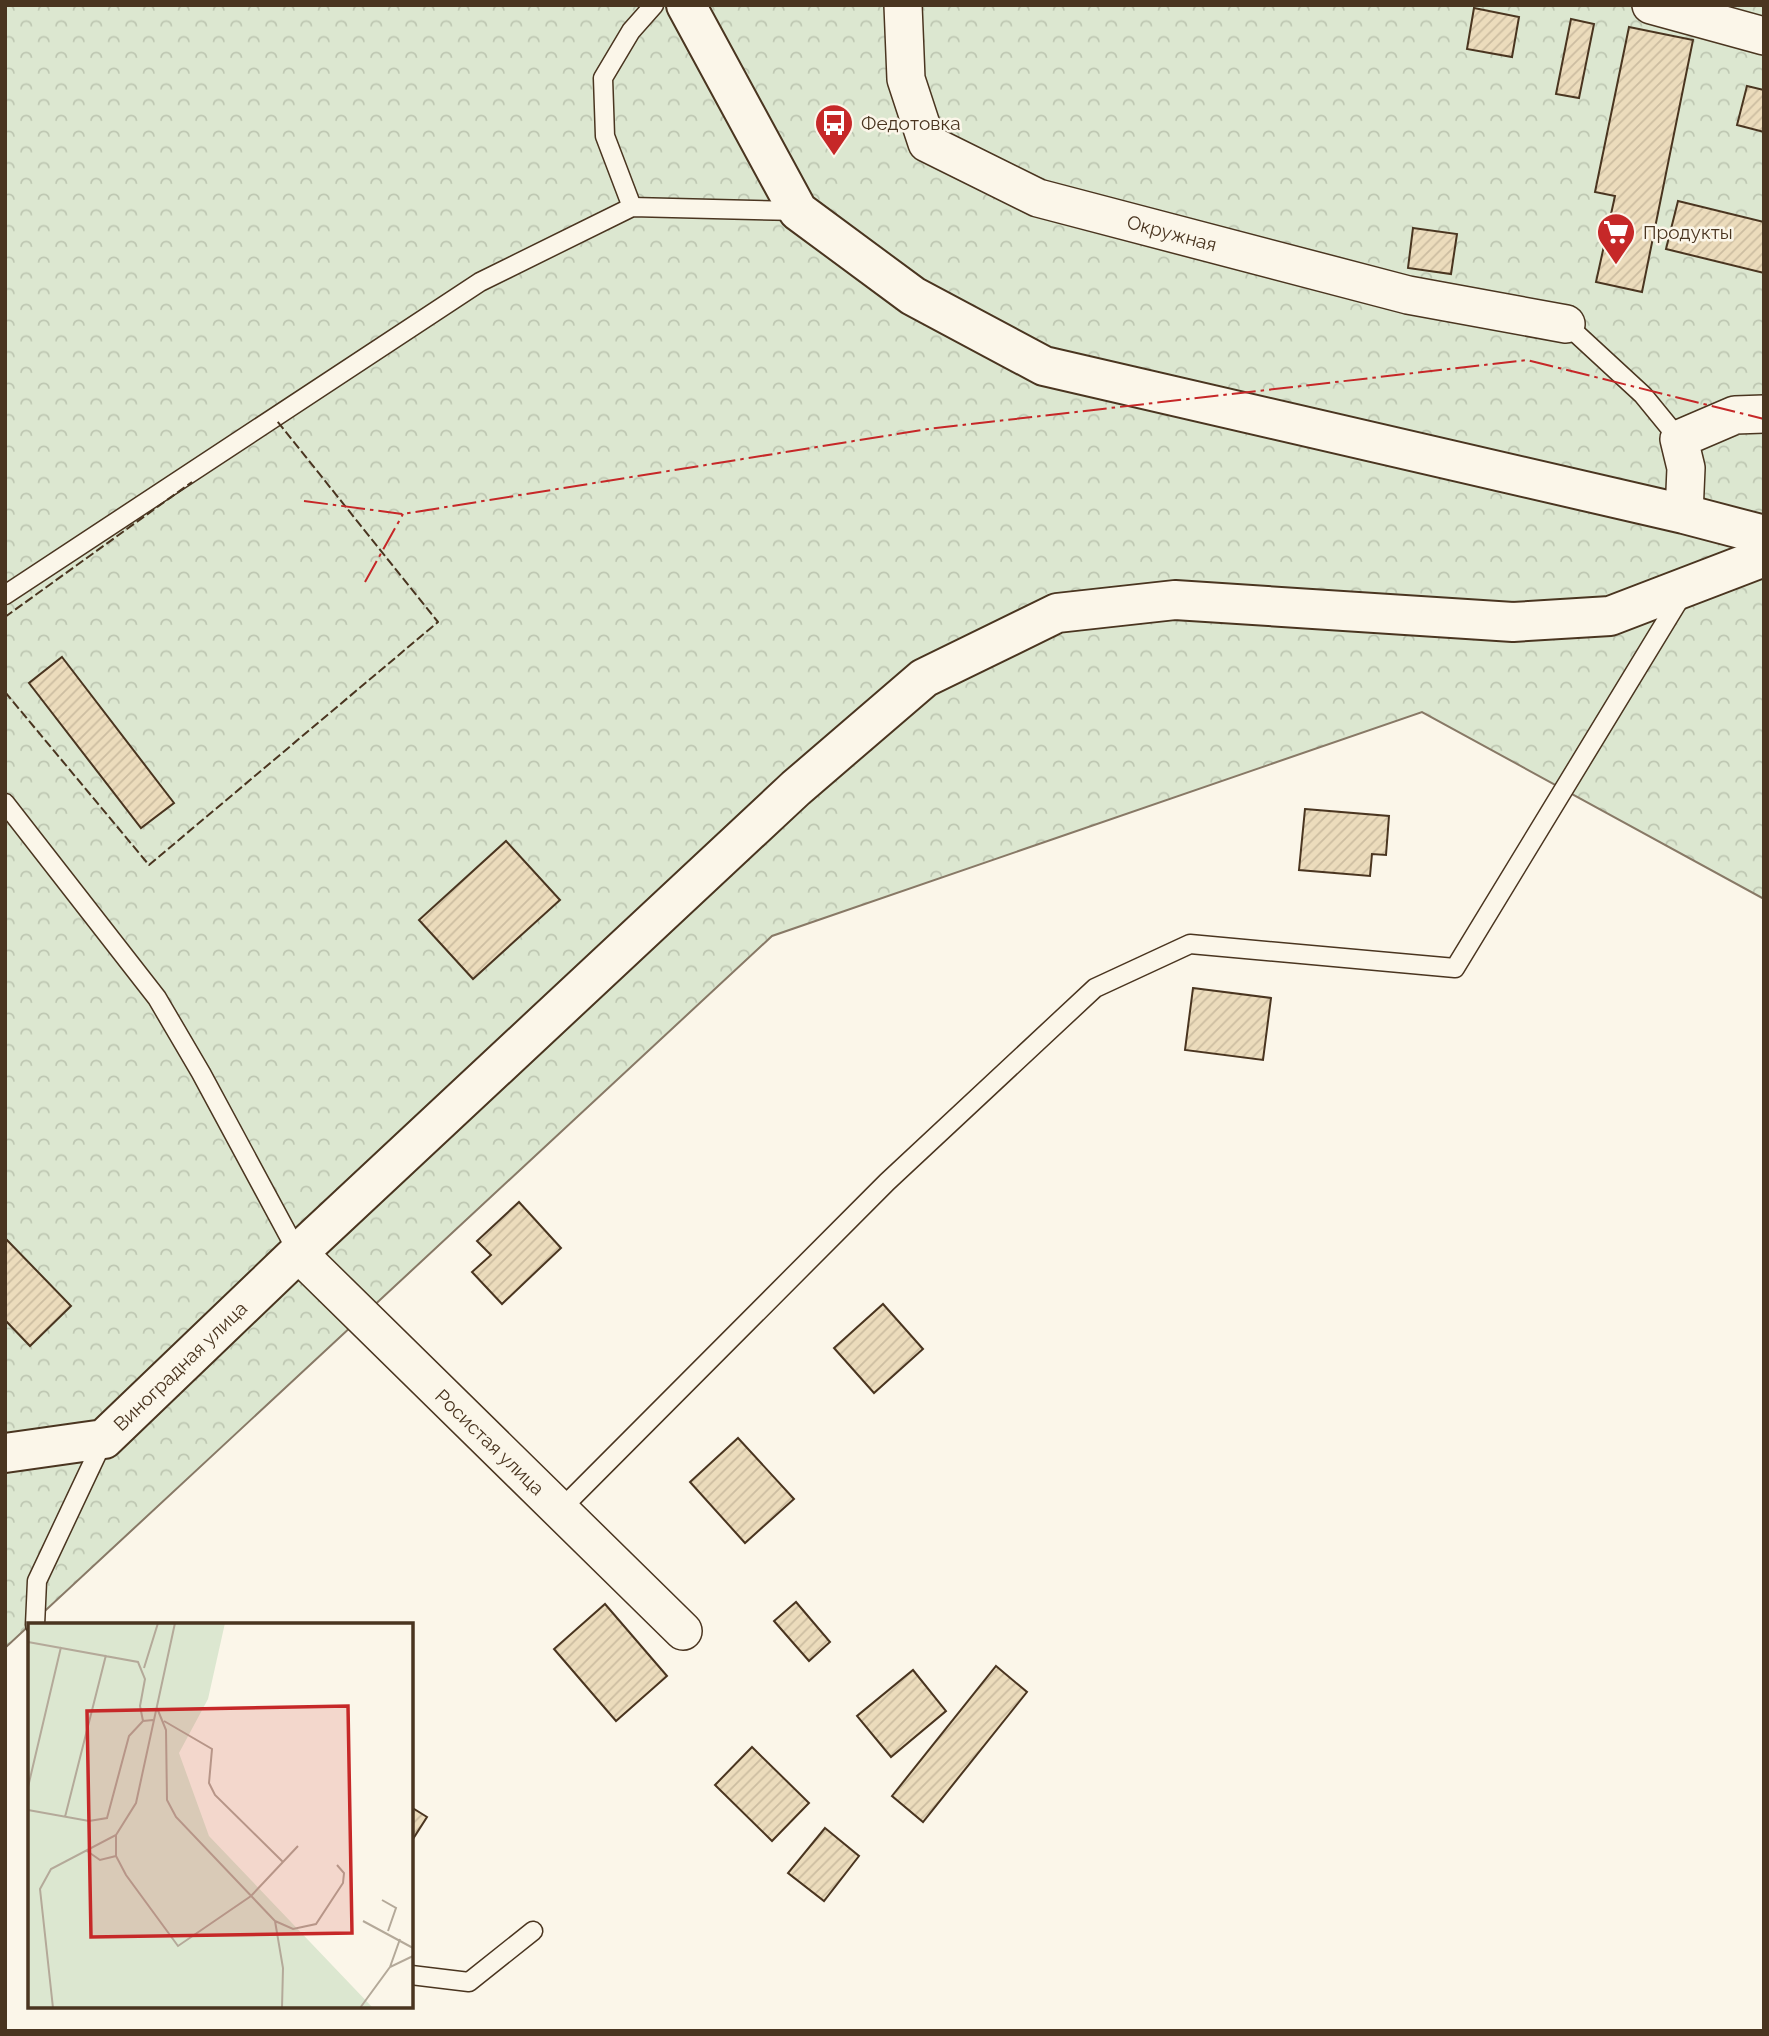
<svg xmlns="http://www.w3.org/2000/svg" width="1769" height="2036" font-family="Raleway,sans-serif">
	<style>
		.forest { fill: url(#forest-crowns); stroke: #887966; stroke-width: 2 }
		.building { fill: url(#building-hatch); stroke: #4a3520; stroke-width: 2 }
		.lines { fill: none; stroke-linecap: round; stroke-linejoin: round }
		.service-casing { stroke: #4a3520; stroke-width: 21 }
		.minor-casing { stroke: #4a3520; stroke-width: 40 }
		.tertiary-casing { stroke: #4a3520; stroke-width: 42 }
		.service { stroke: #fbf6e9; stroke-width: 18 }
		.minor { stroke: #fbf6e9; stroke-width: 37 }
		.tertiary { stroke: #fbf6e9; stroke-width: 38 }
		.fence { stroke: #4a3520; stroke-width: 2; stroke-dasharray: 9 3.5; stroke-linecap: butt }
		.power { stroke: #c62828; stroke-width: 2; stroke-dasharray: 24 5 3.5 5; stroke-linecap: butt }
		.labels { text-anchor: middle; stroke-width: 5; stroke-linejoin: round; paint-order: stroke }
		.poi-label { font-size: 19px; fill: #4a3520; stroke: #fbf6e9; text-anchor: start }
		.street-label { font-size: 19px; fill: #4a3520; stroke: #fbf6e9 }
		.inset-road { fill: none; stroke: #b4a999; stroke-width: 2 }
		.view { fill: #c62828; fill-opacity: 0.15; stroke: #c62828; stroke-width: 3.5 }
		.inset-edge { fill: none; stroke: #4a3520; stroke-width: 3.5 }
	</style>
	<defs>
		<pattern id="forest-crowns" width="20" height="18" patternUnits="userSpaceOnUse" patternTransform="scale(1.75)"><rect width="20" height="18" fill="#dce7d0"/><path d="M2 6a3 3 0 1 1 6 0M12 15a3 3 0 1 1 6 0" fill="none" stroke="#bec7b2"/></pattern>
		<pattern id="building-hatch" width="6" height="6" patternUnits="userSpaceOnUse" patternTransform="scale(1.75)"><rect width="6" height="6" fill="#ecdcbc"/><path d="M-1 1l2-2M0 6l6-6M5 7l2-2" fill="none" stroke="#ccbda1"/></pattern>
	</defs>
	<rect width="100%" height="100%" fill="#fbf6e9"/>
	<polygon class="forest" points="5,5 1764,5 1764,899 1422,712 772,936 5,1648"/>
	<g class="building">
		<polygon points="1474,8 1519,17 1512,57 1467,49"/>
		<polygon points="1571,19 1594,24 1579,98 1556,94"/>
		<polygon points="1629,27 1693,40 1642,292 1596,282 1615,196 1595,192"/>
		<polygon points="1747,86 1764,90 1764,132 1737,125"/>
		<polygon points="1678,201 1764,222 1764,273 1666,249"/>
		<polygon points="1413,228 1457,234 1451,274 1408,268"/>
		<polygon points="62,657 174,803 141,828 29,683"/>
		<polygon points="1305,809 1389,816 1386,855 1372,854 1370,876 1299,870"/>
		<polygon points="506,841 560,900 473,979 419,920"/>
		<polygon points="1193,988 1271,998 1263,1060 1185,1050"/>
		<polygon points="519,1202 561,1248 502,1304 472,1272 491,1255 477,1241"/>
		<polygon points="5,1238 71,1306 30,1346 5,1320"/>
		<polygon points="883,1304 923,1349 874,1393 834,1348"/>
		<polygon points="738,1438 794,1499 745,1543 690,1482"/>
		<polygon points="796,1602 830,1642 809,1661 774,1621"/>
		<polygon points="605,1604 667,1676 616,1721 554,1649"/>
		<polygon points="996,1666 1027,1692 923,1822 892,1796"/>
		<polygon points="913,1670 946,1711 891,1757 857,1716"/>
		<polygon points="752,1747 809,1803 772,1841 715,1785"/>
		<polygon points="411,1807 427,1817 411,1842"/>
		<polygon points="825,1828 859,1856 824,1901 788,1873"/>
	</g>
	<g class="lines">
		<defs>
			<g id="service">
				<polyline points="632,207 605,136 603,78 631,31 654,5"/>
				<polyline points="1566,324 1643,395 1679,439"/>
				<polyline points="5,595 480,282 632,207 798,211"/>
				<polyline points="5,803 157,998 201,1073 298,1253"/>
				<polyline points="560,1510 887,1182 1095,988 1190,944 1455,968 1682,595"/>
				<polyline points="35,1625 37,1581 104,1439"/>
				<polyline points="411,1975 469,1982 533,1931"/>
			</g>
			<g id="minor">
				<polyline points="903,5 906,79 927,143 1038,198 1408,295 1566,324"/>
				<polyline points="1651,5 1764,36"/>
				<polyline points="1684,514 1686,468 1679,439 1735,415 1764,414"/>
				<polyline points="298,1253 683,1631"/>
			</g>
			<g id="tertiary">
				<polyline points="686,5 798,211 913,296 1044,366 1684,514 1764,535"/>
				<polyline points="5,1453 104,1439 298,1253 796,788 924,678 1057,613 1175,600 1513,622 1610,616 1764,557"/>
			</g>
		</defs>
		<use href="#service" class="service-casing"/>
		<use href="#minor" class="minor-casing"/>
		<use href="#tertiary" class="tertiary-casing"/>
		<use href="#service" class="service"/>
		<use href="#minor" class="minor"/>
		<use href="#tertiary" class="tertiary"/>
		<g class="fence">
			<polyline points="5,617 192,482"/>
			<polyline points="5,692 149,865 438,622 277,421"/>
		</g>
		<g class="power">
			<polyline points="304,501 403,514 928,429 1527,360 1764,419"/>
			<polyline points="365,582 403,514"/>
		</g>
	</g>
	<defs>
		<symbol id="bus-pin" viewBox="-11 -11 22 30"><path d="M0 17L-7.5 6A9.5 9.5 0 1 1 7.5 6Z" fill="#c62828" stroke="#fbf6e9"/><path d="M-5-6H5V4H4V6H2V4H-2V6H-4V4H-5ZM-3.5-4V0h7V-4ZM-3.5 1.2v1.5H-2V1.2ZM2 1.2v1.5H3.5V1.2Z" fill="#fff"/></symbol>
		<symbol id="supermarket-pin" viewBox="-11 -11 22 30"><path d="M0 17L-7.5 6A9.5 9.5 0 1 1 7.5 6Z" fill="#c62828" stroke="#fbf6e9"/><path d="M-6-5.5h2.5l.6 2H6L4.5 2H-2.5L-4.4-4H-6ZM-1.5 3.2a1.3 1.3 0 1 0 .1 0ZM3 3.2a1.3 1.3 0 1 0 .1 0Z" fill="#fff"/></symbol>
	</defs>
	<g fill-rule="evenodd">
		<use href="#bus-pin" x="812" y="101" width="44" height="60"/>
		<use href="#supermarket-pin" x="1594" y="210" width="44" height="60"/>
	</g>
	<g class="labels">
		<g class="poi-label">
			<text x="861" y="130">Федотовка</text>
			<text x="1643" y="239">Продукты</text>
		</g>
		<g class="street-label">
			<text transform="translate(1172 233) rotate(15)" y="7">Окружная</text>
			<text transform="translate(180 1366) rotate(-44)" y="7">Виноградная улица</text>
			<text transform="translate(490 1442) rotate(44)" y="7">Росистая улица</text>
		</g>
	</g>
	<g transform="translate(28 1623)">
		<rect width="385" height="385" fill="#fbf6e9"/>
		<path d="M0,0H197L180,76L151,130L181,213L345,385H0Z" fill="#dce7d0"/>
		<path class="inset-road" d="M0,19L110,39L117,56L112,83L115,98M116,45L130,0M129,85L138,107L139,177L148,194L247,298L255,345L254,385M136,98L184,126L181,160L187,172L255,239M0,164L33,24M0,187L61,198L79,195L101,113L115,98L125,97M37,194L78,32M88,212V233L98,252L150,323L223,273L270,223M59,228L72,237L88,233M354,277L368,285L360,308M247,298L265,306L288,301L315,260L316,250L309,242M335,298L385,325M362,344L372,316M25,385L12,266L23,246L88,212L108,180L147,0M332,385L362,344L385,333"/>
		<path class="view" d="M320,83L324,310L63,314L59,88Z"/>
		<rect width="385" height="385" class="inset-edge"/>
	</g>
	<rect width="1769" height="2036" fill="none" stroke="#4a3520" stroke-width="14"/>
</svg>
